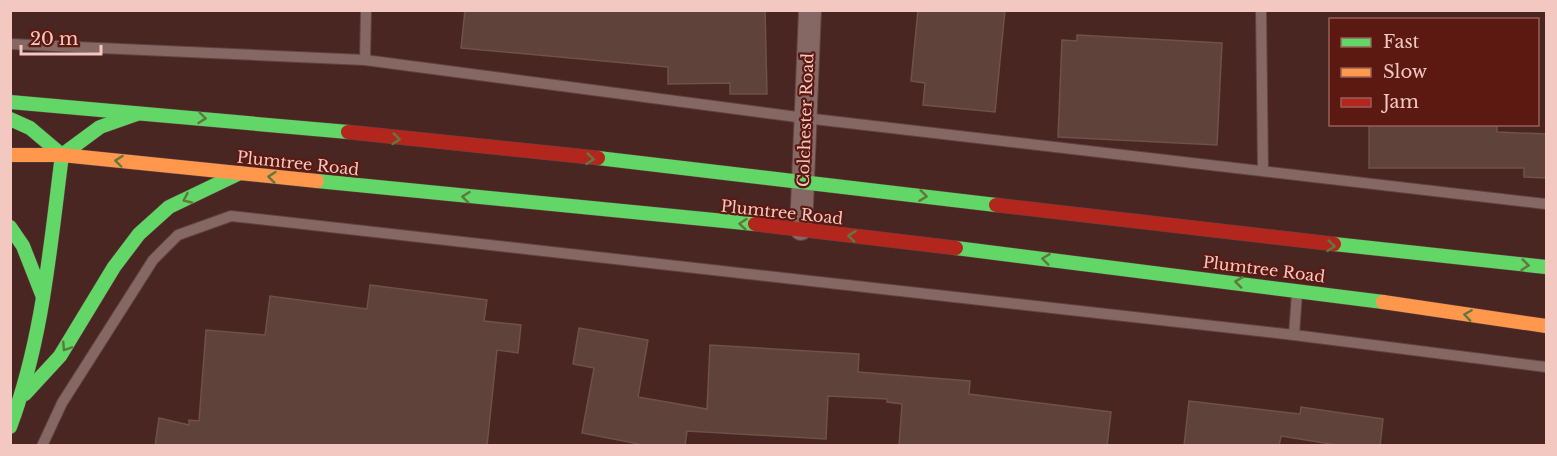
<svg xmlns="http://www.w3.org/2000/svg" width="1557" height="456" font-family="'Libre Baskerville',serif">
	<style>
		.building { fill: #5f4239; stroke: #6e5148; stroke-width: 1.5 }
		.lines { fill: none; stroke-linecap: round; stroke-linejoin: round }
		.lane-casing { stroke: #604340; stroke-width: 12 }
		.street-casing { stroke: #604340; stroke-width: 24 }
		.fast-casing { stroke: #604340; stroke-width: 15 }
		.slow-casing { stroke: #604340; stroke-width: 15 }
		.jam-casing { stroke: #604340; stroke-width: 15 }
		.lane { stroke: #856764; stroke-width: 10 }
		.street { stroke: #856764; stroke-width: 22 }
		.fast { stroke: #63d668; stroke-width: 14 }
		.slow { stroke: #ff974d; stroke-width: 14 }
		.jam { stroke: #b3261e; stroke-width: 14 }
		.oneway { stroke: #5f783d }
		.labels { text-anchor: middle; stroke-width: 4.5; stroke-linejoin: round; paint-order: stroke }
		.street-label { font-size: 16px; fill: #f3c8c1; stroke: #5b1912 }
	</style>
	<rect width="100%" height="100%" fill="#4a2623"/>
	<g class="building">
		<polygon points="465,10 765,10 767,94 730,94 730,83 668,84 668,67 461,48"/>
		<polygon points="918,10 1005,10 995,112 923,105 925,83 911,81"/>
		<polygon points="1077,35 1222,43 1217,145 1058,137 1062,40 1077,41"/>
		<polygon points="1369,124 1497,124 1497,132 1546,134 1546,178 1524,177 1524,168 1369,168"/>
		<polygon points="370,285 487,300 484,321 521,325 518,353 497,350 487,446 155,446 159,418 189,425 189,420 199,421 206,330 265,335 270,296 367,309"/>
		<polygon points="579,328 648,340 638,397 707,409 710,345 859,354 858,372 970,381 969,394 1111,412 1107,446 899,446 902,404 887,402 887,399 828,396 826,439 687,431 685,446 649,446 582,433 594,368 573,364"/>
		<polygon points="1189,401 1300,414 1301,407 1383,419 1380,446 1343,446 1281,436 1279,446 1184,446"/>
	</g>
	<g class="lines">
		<defs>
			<g id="lane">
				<polyline points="1261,10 1263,170"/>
				<polyline points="10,44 365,60 805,118 1546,204"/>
				<polyline points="365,60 366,10"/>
				<polyline points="1294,335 1546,367"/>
				<polyline points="42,446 62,403 153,260 178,235 231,216 1294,335 1297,293"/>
			</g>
			<polyline id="street" points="801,229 810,10"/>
			<g id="fast">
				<polyline points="10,102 348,132"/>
				<polyline points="10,119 30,128 62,155 100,127 137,114"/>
				<polyline points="598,158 996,205"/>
				<polyline points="317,181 755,224"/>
				<polyline points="10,227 23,246 43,297"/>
				<polyline points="1334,244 1546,267"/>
				<polyline points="956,248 1383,302"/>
				<polyline points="25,394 60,356 114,267 139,234 169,207 240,173"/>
				<path d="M10,427C43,339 50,247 62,155"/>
			</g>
			<g id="slow">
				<polyline points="10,155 62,155 317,181"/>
				<polyline points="1383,302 1546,326"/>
			</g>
			<g id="jam">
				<polyline points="348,132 598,158"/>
				<polyline points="996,205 1334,244"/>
				<polyline points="755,224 956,248"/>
			</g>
		</defs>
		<use href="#lane" class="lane-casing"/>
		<use href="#street" class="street-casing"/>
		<use href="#fast" class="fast-casing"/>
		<use href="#slow" class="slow-casing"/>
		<use href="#jam" class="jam-casing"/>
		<use href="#lane" class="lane"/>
		<use href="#street" class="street"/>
		<use href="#fast" class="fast"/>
		<use href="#slow" class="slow"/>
		<use href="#jam" class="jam"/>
	</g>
	<defs><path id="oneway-chevron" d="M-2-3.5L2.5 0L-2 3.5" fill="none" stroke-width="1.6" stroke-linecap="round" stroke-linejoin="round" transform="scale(1.5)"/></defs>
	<g class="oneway">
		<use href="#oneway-chevron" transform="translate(202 118) rotate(6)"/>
		<use href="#oneway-chevron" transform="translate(396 139) rotate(6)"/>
		<use href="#oneway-chevron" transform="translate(590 159) rotate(6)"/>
		<use href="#oneway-chevron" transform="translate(119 161) rotate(-174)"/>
		<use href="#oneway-chevron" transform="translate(272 177) rotate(-174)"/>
		<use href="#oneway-chevron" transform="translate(923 196) rotate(7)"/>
		<use href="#oneway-chevron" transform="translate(466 197) rotate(-174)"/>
		<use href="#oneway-chevron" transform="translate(187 199) rotate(155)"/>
		<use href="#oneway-chevron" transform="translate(743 224) rotate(-175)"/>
		<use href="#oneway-chevron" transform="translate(852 236) rotate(-173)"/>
		<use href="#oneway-chevron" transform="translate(1331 246) rotate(6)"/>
		<use href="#oneway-chevron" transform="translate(1046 259) rotate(-173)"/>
		<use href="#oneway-chevron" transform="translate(1525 265) rotate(6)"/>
		<use href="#oneway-chevron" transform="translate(1239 282) rotate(-173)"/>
		<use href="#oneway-chevron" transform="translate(1468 315) rotate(-172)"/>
		<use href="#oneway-chevron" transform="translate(66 347) rotate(123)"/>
	</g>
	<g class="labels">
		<g class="street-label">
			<text transform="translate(805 120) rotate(-88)" y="6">Colchester Road</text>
			<text transform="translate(298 163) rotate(6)" y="6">Plumtree Road</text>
			<text transform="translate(782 212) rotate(6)" y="6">Plumtree Road</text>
			<text transform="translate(1264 269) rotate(7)" y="6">Plumtree Road</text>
		</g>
	</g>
	<rect width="1557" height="456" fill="none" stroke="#f3c8c1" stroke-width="24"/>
	<rect x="1329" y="18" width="210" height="108" fill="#5b1912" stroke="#985f58" stroke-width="1.5"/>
	<rect x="1341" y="38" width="30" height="9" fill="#63d668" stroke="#985f58" stroke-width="1.5"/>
	<text x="1383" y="48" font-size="18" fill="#f3c8c1">Fast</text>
	<rect x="1341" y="68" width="30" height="9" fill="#ff974d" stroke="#985f58" stroke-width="1.5"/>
	<text x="1383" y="78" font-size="18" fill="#f3c8c1">Slow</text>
	<rect x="1341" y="98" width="30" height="9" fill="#b3261e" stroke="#985f58" stroke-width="1.5"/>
	<text x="1383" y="108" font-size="18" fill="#f3c8c1">Jam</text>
	<path d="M21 45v9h80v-9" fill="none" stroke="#f3c8c1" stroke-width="3"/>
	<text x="30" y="45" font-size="18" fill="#f3c8c1" stroke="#5b1912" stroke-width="4.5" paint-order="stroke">20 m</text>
</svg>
